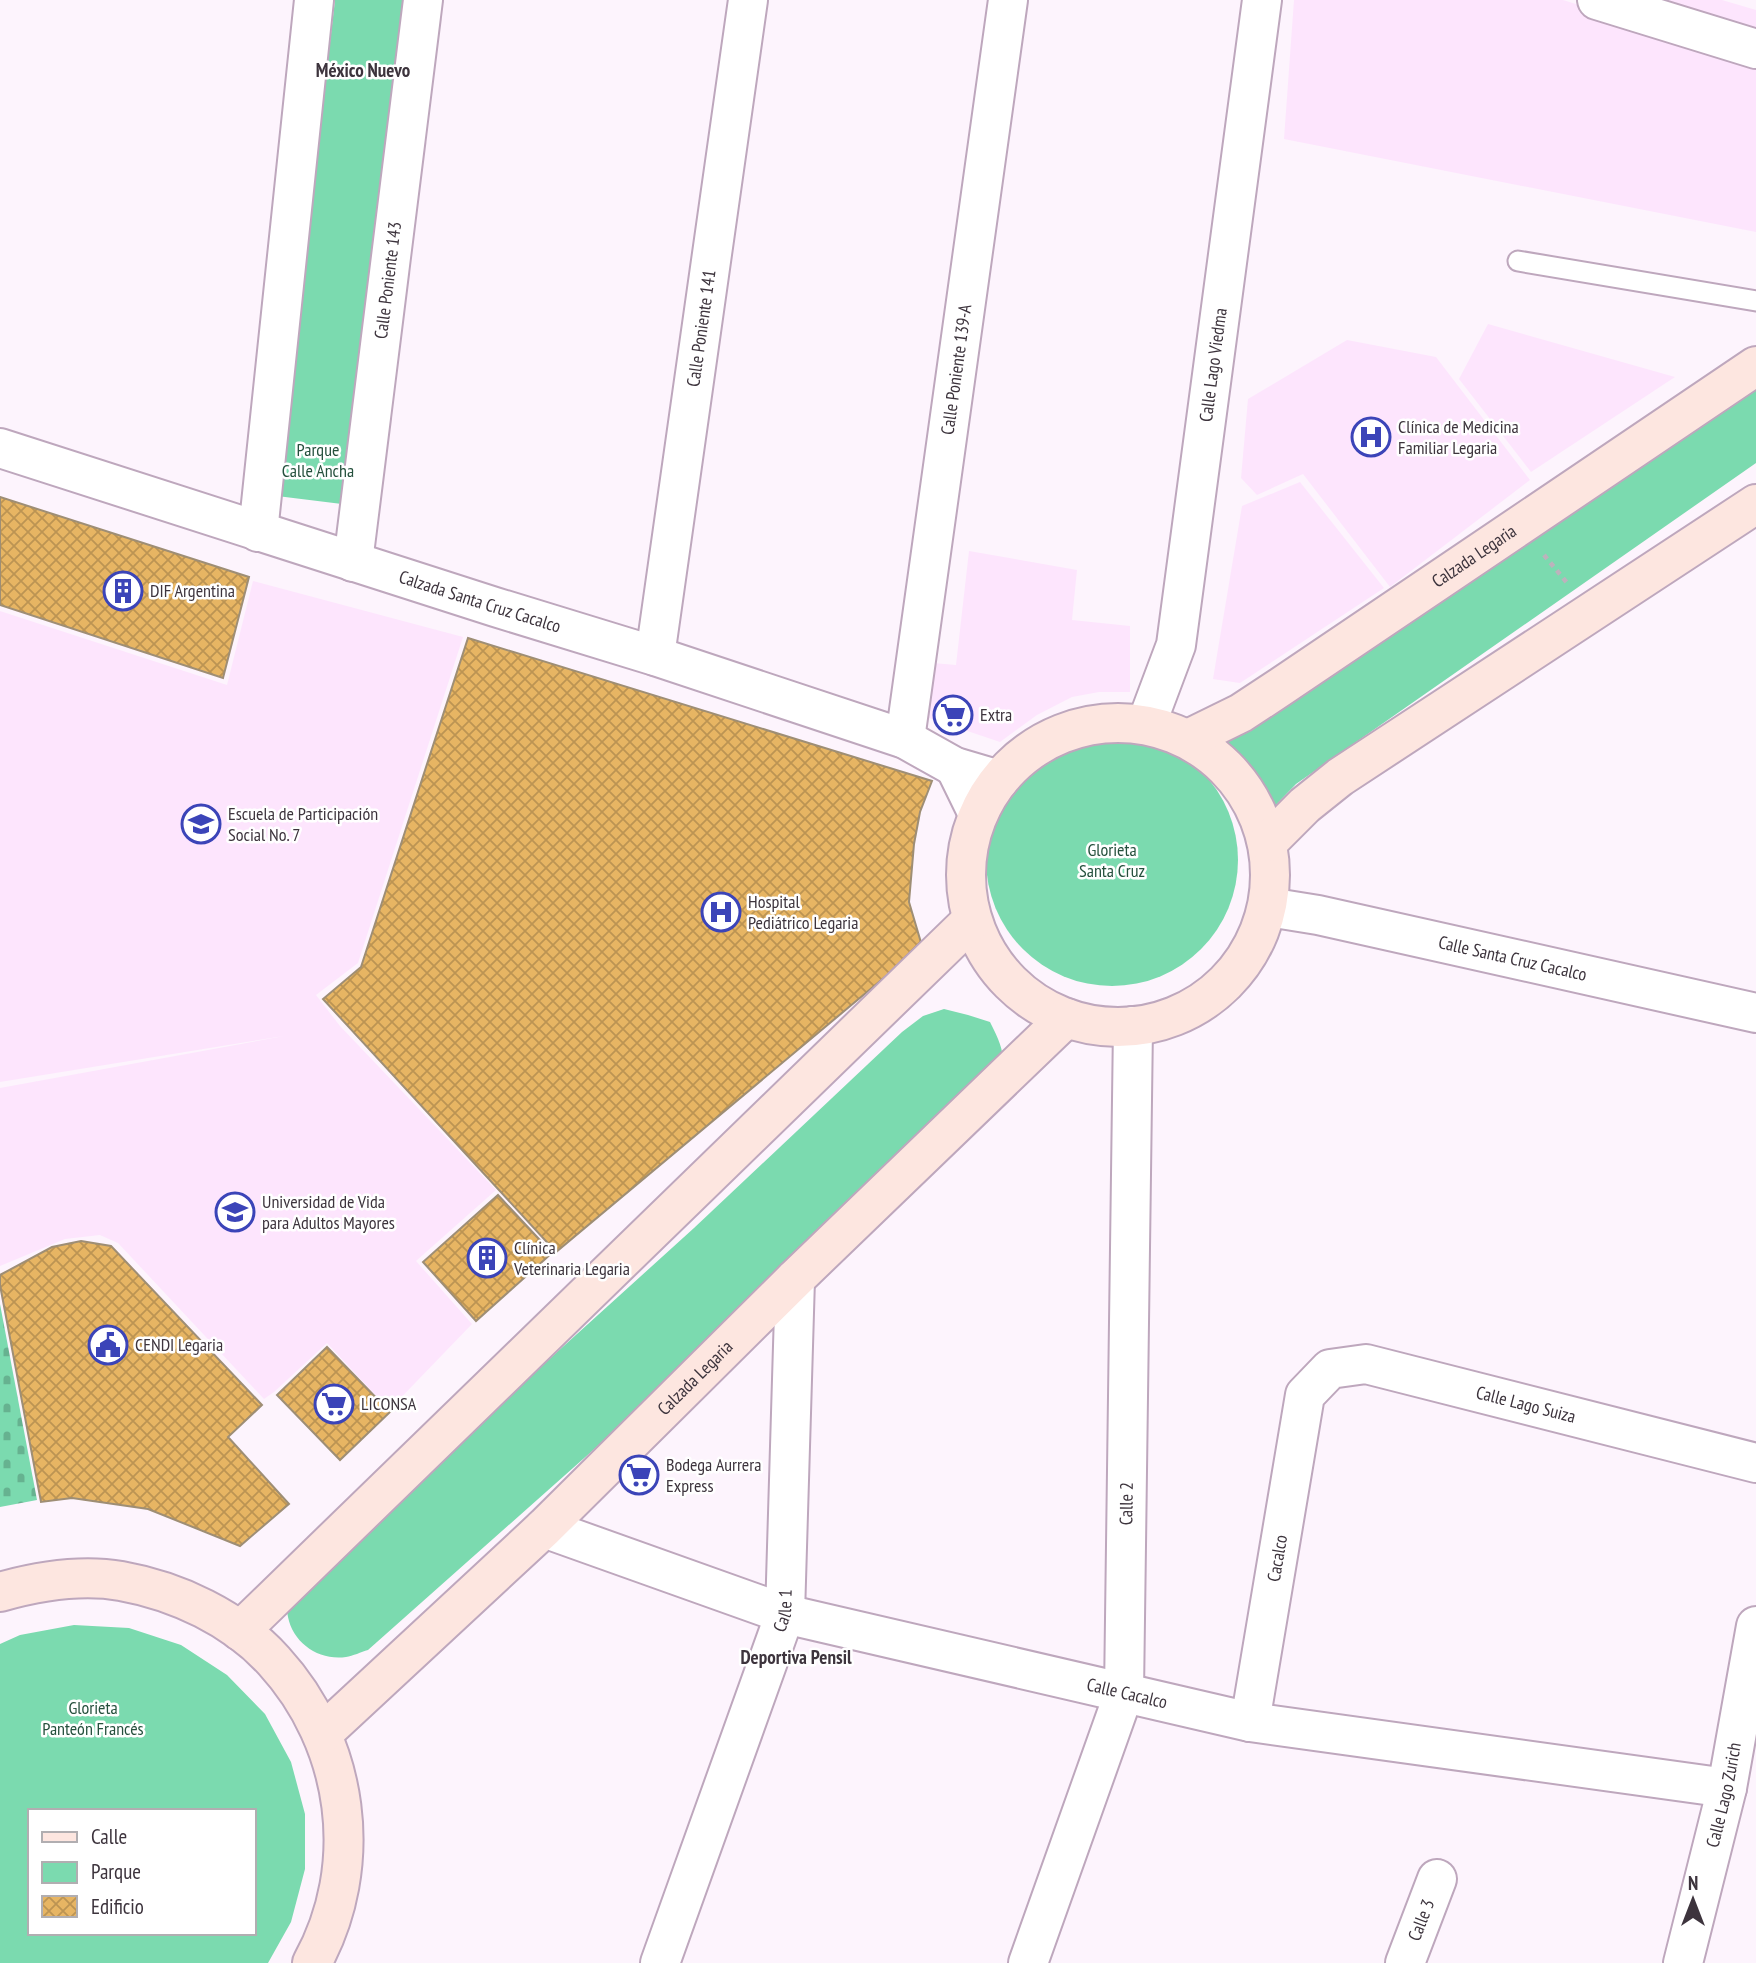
<svg xmlns="http://www.w3.org/2000/svg" width="1756" height="1963" font-family="'PT Sans Narrow',sans-serif">
	<style>
		.built { fill: #fde5fd }
		.green { fill: #7bdaaf; fill-rule: evenodd }
		.cemetery { fill: url(#cemetery-stones) }
		.building { fill: url(#building-cross-hatch); stroke: #9e8e75; stroke-width: 2 }
		.lines { fill: none; stroke-linecap: round; stroke-linejoin: round }
		.service-casing { stroke: #bea7bd; stroke-width: 23 }
		.minor-casing { stroke: #bea7bd; stroke-width: 42 }
		.tertiary-casing { stroke: #bea7bd; stroke-width: 42 }
		.secondary-casing { stroke: #bea7bd; stroke-width: 42 }
		.path { stroke: #bcb3bc; stroke-width: 4.5; stroke-dasharray: 5 5; stroke-linecap: butt }
		.service { stroke: #fff; stroke-width: 19 }
		.minor { stroke: #fff; stroke-width: 38 }
		.tertiary { stroke: #fff; stroke-width: 38 }
		.secondary { stroke: #fde6e0; stroke-width: 38 }
		.labels { text-anchor: middle; stroke-width: 5; stroke-linejoin: round; paint-order: stroke }
		.street-label { font-size: 18px; fill: #3d343d; stroke: #fff }
		.poi-label { font-size: 18px; fill: #3d343d; stroke: #fff; text-anchor: start }
		.park-label { font-size: 18px; fill: #25503d; stroke: #fff }
		.neighbourhood-label { font-size: 19px; font-weight: bold; fill: #3d343d; stroke: #fff }
	</style>
	<defs>
		<pattern id="cemetery-stones" width="16" height="16" patternUnits="userSpaceOnUse" patternTransform="scale(1.75)"><rect width="16" height="16" fill="#7bdaaf"/><path d="M2 7V4a2 2 0 0 1 4 0v3zM10 15v-3a2 2 0 0 1 4 0v3z" fill="#66b290"/></pattern>
		<pattern id="building-cross-hatch" width="8" height="8" patternUnits="userSpaceOnUse" patternTransform="scale(1.75)"><rect width="8" height="8" fill="#e7b563"/><path d="M0 0l8 8M0 8l8-8" fill="none" stroke="#bc9453"/></pattern>
	</defs>
	<rect width="100%" height="100%" fill="#fdf4fd"/>
	<g class="built">
		<polygon points="1294,0 1563,0 1756,60 1756,232 1284,139"/>
		<polygon points="1626,0 1722,0 1756,10 1756,40"/>
		<polygon points="1488,324 1675,377 1531,472 1459,379"/>
		<polygon points="1347,340 1436,357 1530,480 1390,587 1303,474 1257,495 1241,478 1248,399"/>
		<polygon points="1300,482 1384,588 1240,683 1213,679 1242,506"/>
		<polygon points="969,551 1077,570 1072,620 1130,626 1130,692 1099,692 1072,697 1037,715 1000,742 923,716 933,663 956,665"/>
		<polygon points="253,581 463,637 358,963 316,995 340,1026 496,1190 416,1261 472,1324 389,1410 327,1343 274,1392 264,1399 118,1243 100,1235 65,1239 0,1266 0,1088 284,1036 0,1082 0,611 227,685"/>
	</g>
	<g class="green">
		<polygon points="335,0 404,0 350,505 277,496"/>
		<polygon points="1756,386 1756,463 1296,784 1269,812 1258,783 1220,740"/>
		<circle cx="1112" cy="860" r="126"/>
		<path d="M944,1009L968,1015L990,1022C1010,1061 1005,1065 986,1101L368,1650C361,1652 353,1656 346,1657C319,1661 293,1643 288,1617C286,1610 289,1602 289,1595L694,1228L902,1032L923,1016Z"/>
		<path d="M74,1625L129,1628L181,1645L227,1675L265,1714L291,1762L305,1814V1869L291,1922L268,1963H0V1644L20,1635ZM30,1811H254V1933H30Z"/>
	</g>
	<polygon class="cemetery" points="0,1304 37,1500 0,1507"/>
	<g class="building">
		<polygon points="0,497 249,577 223,678 0,605"/>
		<polygon points="468,638 932,781 920,812 914,844 909,902 922,946 556,1252 323,999 361,967"/>
		<polygon points="498,1195 552,1253 476,1321 423,1262"/>
		<polygon points="81,1241 111,1246 262,1405 228,1437 289,1504 240,1546 148,1509 72,1498 41,1502 0,1285 0,1275 52,1247"/>
		<polygon points="327,1347 390,1412 340,1460 277,1395"/>
	</g>
	<g class="lines">
		<defs>
			<polyline id="service" points="1518,261 1756,301"/>
			<g id="minor">
				<polyline points="1597,0 1756,49"/>
				<polyline points="258,532 314,0"/>
				<path id="s1" d="M353,562L423,0"/>
				<path id="s2" d="M655,656L748,0"/>
				<path id="s3" d="M1146,725L1176,645L1262,0"/>
				<path id="s4" d="M905,739L1008,0"/>
				<path id="s5" d="M1268,907L1318,915L1756,1013"/>
				<path id="s6" d="M544,1528L785,1614L1250,1722L1727,1788"/>
				<path id="s7" d="M1250,1722L1305,1395L1330,1369L1366,1364L1756,1463"/>
				<path id="s8" d="M660,1963L785,1614L795,1279"/>
				<path id="s9" d="M1028,1963L1124,1693L1133,1026"/>
				<path id="s10" d="M1405,1963L1437,1879"/>
				<path id="s11" d="M1683,1963L1727,1788L1756,1626"/>
			</g>
			<g id="tertiary">
				<path id="s12" d="M0,448L495,607L655,656L905,739L955,767L999,780"/>
				<polyline points="955,767 978,814"/>
			</g>
			<g id="secondary">
				<circle cx="1118" cy="875" r="152"/>
				<path id="s13" d="M1188,739L1241,713L1282,686L1756,366"/>
				<polyline points="1268,842 1305,805 1340,777 1756,504"/>
				<path d="M0,1592C39,1581 80,1574 121,1581C177,1591 235,1618 274,1661C349,1743 366,1865 312,1963"/>
				<polyline points="240,1631 972,920"/>
				<path id="s14" d="M322,1734L544,1528L795,1279L1066,1018"/>
			</g>
		</defs>
		<use href="#service" class="service-casing"/>
		<use href="#minor" class="minor-casing"/>
		<use href="#tertiary" class="tertiary-casing"/>
		<use href="#secondary" class="secondary-casing"/>
		<polyline class="path" points="1544,555 1568,584"/>
		<use href="#service" class="service"/>
		<use href="#minor" class="minor"/>
		<use href="#tertiary" class="tertiary"/>
		<use href="#secondary" class="secondary"/>
	</g>
	<defs>
		<symbol id="hospital-ring" viewBox="-11 -11 22 22"><circle r="9.5" fill="#fff" stroke="#3b44b8" stroke-width="1.5"/><path d="M-5-5h3v3.5h4V-5h3V5h-3V1.5h-4V5h-3Z" fill="#3b44b8"/></symbol>
		<symbol id="building-ring" viewBox="-11 -11 22 22"><circle r="9.5" fill="#fff" stroke="#3b44b8" stroke-width="1.5"/><path d="M-4-6H4V6H1V3H-1V6H-4ZM-2.5-4.3h1.7v1.8h-1.7ZM.8-4.3h1.7v1.8H.8ZM-2.5-1h1.7V.8h-1.7ZM.8-1h1.7V.8H.8Z" fill="#3b44b8"/></symbol>
		<symbol id="supermarket-ring" viewBox="-11 -11 22 22"><circle r="9.5" fill="#fff" stroke="#3b44b8" stroke-width="1.5"/><path d="M-6-5.5h2.5l.6 2H6L4.5 2H-2.5L-4.4-4H-6ZM-1.5 3.2a1.3 1.3 0 1 0 .1 0ZM3 3.2a1.3 1.3 0 1 0 .1 0Z" fill="#3b44b8"/></symbol>
		<symbol id="school-ring" viewBox="-11 -11 22 22"><circle r="9.5" fill="#fff" stroke="#3b44b8" stroke-width="1.5"/><path d="M0-5L7-2L0 1L-7-2ZM-4 1L0 2.5L4 1V4Q0 6-4 4Z" fill="#3b44b8"/></symbol>
		<symbol id="university-ring" viewBox="-11 -11 22 22"><circle r="9.5" fill="#fff" stroke="#3b44b8" stroke-width="1.5"/><path d="M0-5L7-2L0 1L-7-2ZM-4 1L0 2.5L4 1V4Q0 6-4 4Z" fill="#3b44b8"/></symbol>
		<symbol id="civic-ring" viewBox="-11 -11 22 22"><circle r="9.5" fill="#fff" stroke="#3b44b8" stroke-width="1.5"/><path d="M-.6-6.5H3V-4.5H.6V-3L4-1V1h2V6H-6V1h2V-1L-.6-3ZM-1.2 2.5V6h2.4V2.5Z" fill="#3b44b8"/></symbol>
	</defs>
	<g fill-rule="evenodd">
		<use href="#hospital-ring" x="1349" y="415" width="44" height="44"/>
		<use href="#building-ring" x="101" y="569" width="44" height="44"/>
		<use href="#supermarket-ring" x="931" y="693" width="44" height="44"/>
		<use href="#school-ring" x="179" y="802" width="44" height="44"/>
		<use href="#hospital-ring" x="699" y="890" width="44" height="44"/>
		<use href="#university-ring" x="213" y="1190" width="44" height="44"/>
		<use href="#building-ring" x="465" y="1236" width="44" height="44"/>
		<use href="#civic-ring" x="86" y="1323" width="44" height="44"/>
		<use href="#supermarket-ring" x="312" y="1382" width="44" height="44"/>
		<use href="#supermarket-ring" x="617" y="1453" width="44" height="44"/>
	</g>
	<g class="labels">
		<g class="street-label">
			<text dy="6" stroke="none"><textPath href="#s1" startOffset="284">Calle Poniente 143</textPath></text>
			<text dy="6" stroke="none"><textPath href="#s2" startOffset="331">Calle Poniente 141</textPath></text>
			<text dy="6" stroke="none"><textPath href="#s3" startOffset="368">Calle Lago Viedma</textPath></text>
			<text dy="6" stroke="none"><textPath href="#s4" startOffset="373">Calle Poniente 139-A</textPath></text>
			<text dy="6" stroke="none"><textPath href="#s13" startOffset="340">Calzada Legaria</textPath></text>
			<text dy="6" stroke="none"><textPath href="#s12" startOffset="504">Calzada Santa Cruz Cacalco</textPath></text>
			<text dy="6" stroke="none"><textPath href="#s5" startOffset="250">Calle Santa Cruz Cacalco</textPath></text>
			<text dy="6" stroke="none"><textPath href="#s14" startOffset="516">Calzada Legaria</textPath></text>
			<text dy="6" stroke="none"><textPath href="#s7" startOffset="569">Calle Lago Suiza</textPath></text>
			<text dy="6" stroke="none"><textPath href="#s9" startOffset="476">Calle 2</textPath></text>
			<text dy="6" stroke="none"><textPath href="#s7" startOffset="166">Cacalco</textPath></text>
			<text dy="6" stroke="none"><textPath href="#s8" startOffset="374">Calle 1</textPath></text>
			<text dy="6" stroke="none"><textPath href="#s6" startOffset="607">Calle Cacalco</textPath></text>
			<text dy="6" stroke="none"><textPath href="#s11" startOffset="173">Calle Lago Zurich</textPath></text>
			<text dy="6" stroke="none"><textPath href="#s10" startOffset="46">Calle 3</textPath></text>
		</g>
		<g class="poi-label">
			<text x="1398" y="433">Clínica de Medicina<tspan x="1398" dy="21">Familiar Legaria</tspan></text>
			<text x="150" y="597">DIF Argentina</text>
			<text x="980" y="721">Extra</text>
			<text x="228" y="820">Escuela de Participación<tspan x="228" dy="21">Social No. 7</tspan></text>
			<text x="748" y="908">Hospital<tspan x="748" dy="21">Pediátrico Legaria</tspan></text>
			<text x="262" y="1208">Universidad de Vida<tspan x="262" dy="21">para Adultos Mayores</tspan></text>
			<text x="514" y="1254">Clínica<tspan x="514" dy="21">Veterinaria Legaria</tspan></text>
			<text x="135" y="1351">CENDI Legaria</text>
			<text x="361" y="1410">LICONSA</text>
			<text x="666" y="1471">Bodega Aurrera<tspan x="666" dy="21">Express</tspan></text>
		</g>
		<g class="park-label">
			<text x="318" y="456">Parque<tspan x="318" dy="21">Calle Ancha</tspan></text>
			<text x="1112" y="856">Glorieta<tspan x="1112" dy="21">Santa Cruz</tspan></text>
			<text x="93" y="1714">Glorieta<tspan x="93" dy="21">Panteón Francés</tspan></text>
		</g>
		<g class="neighbourhood-label">
			<text x="363" y="77">México Nuevo</text>
			<text x="796" y="1664">Deportiva Pensil</text>
		</g>
	</g>
	<rect x="28" y="1809" width="228" height="126" fill="#ffffff" stroke="#b1aeb1" stroke-width="2"/>
	<rect x="42" y="1832" width="35" height="10" fill="#fde6e0" stroke="#b1aeb1" stroke-width="2"/>
	<text x="91" y="1844" font-size="21" fill="#3d343d">Calle</text>
	<rect x="42" y="1862" width="35" height="21" fill="#7bdaaf" stroke="#b1aeb1" stroke-width="2"/>
	<text x="91" y="1879" font-size="21" fill="#3d343d">Parque</text>
	<rect x="42" y="1896" width="35" height="21" fill="url(#building-cross-hatch)" stroke="#b1aeb1" stroke-width="2"/>
	<text x="91" y="1914" font-size="21" fill="#3d343d">Edificio</text>
	<g transform="translate(1693 1900)" stroke="#ffffff" stroke-width="5" paint-order="stroke">
	<path d="M0-5L12 26L0 18L-12 26Z" fill="#3d343d"/>
	<text y="-10" font-size="19" font-weight="bold" text-anchor="middle" fill="#3d343d">N</text>
	</g>
</svg>
